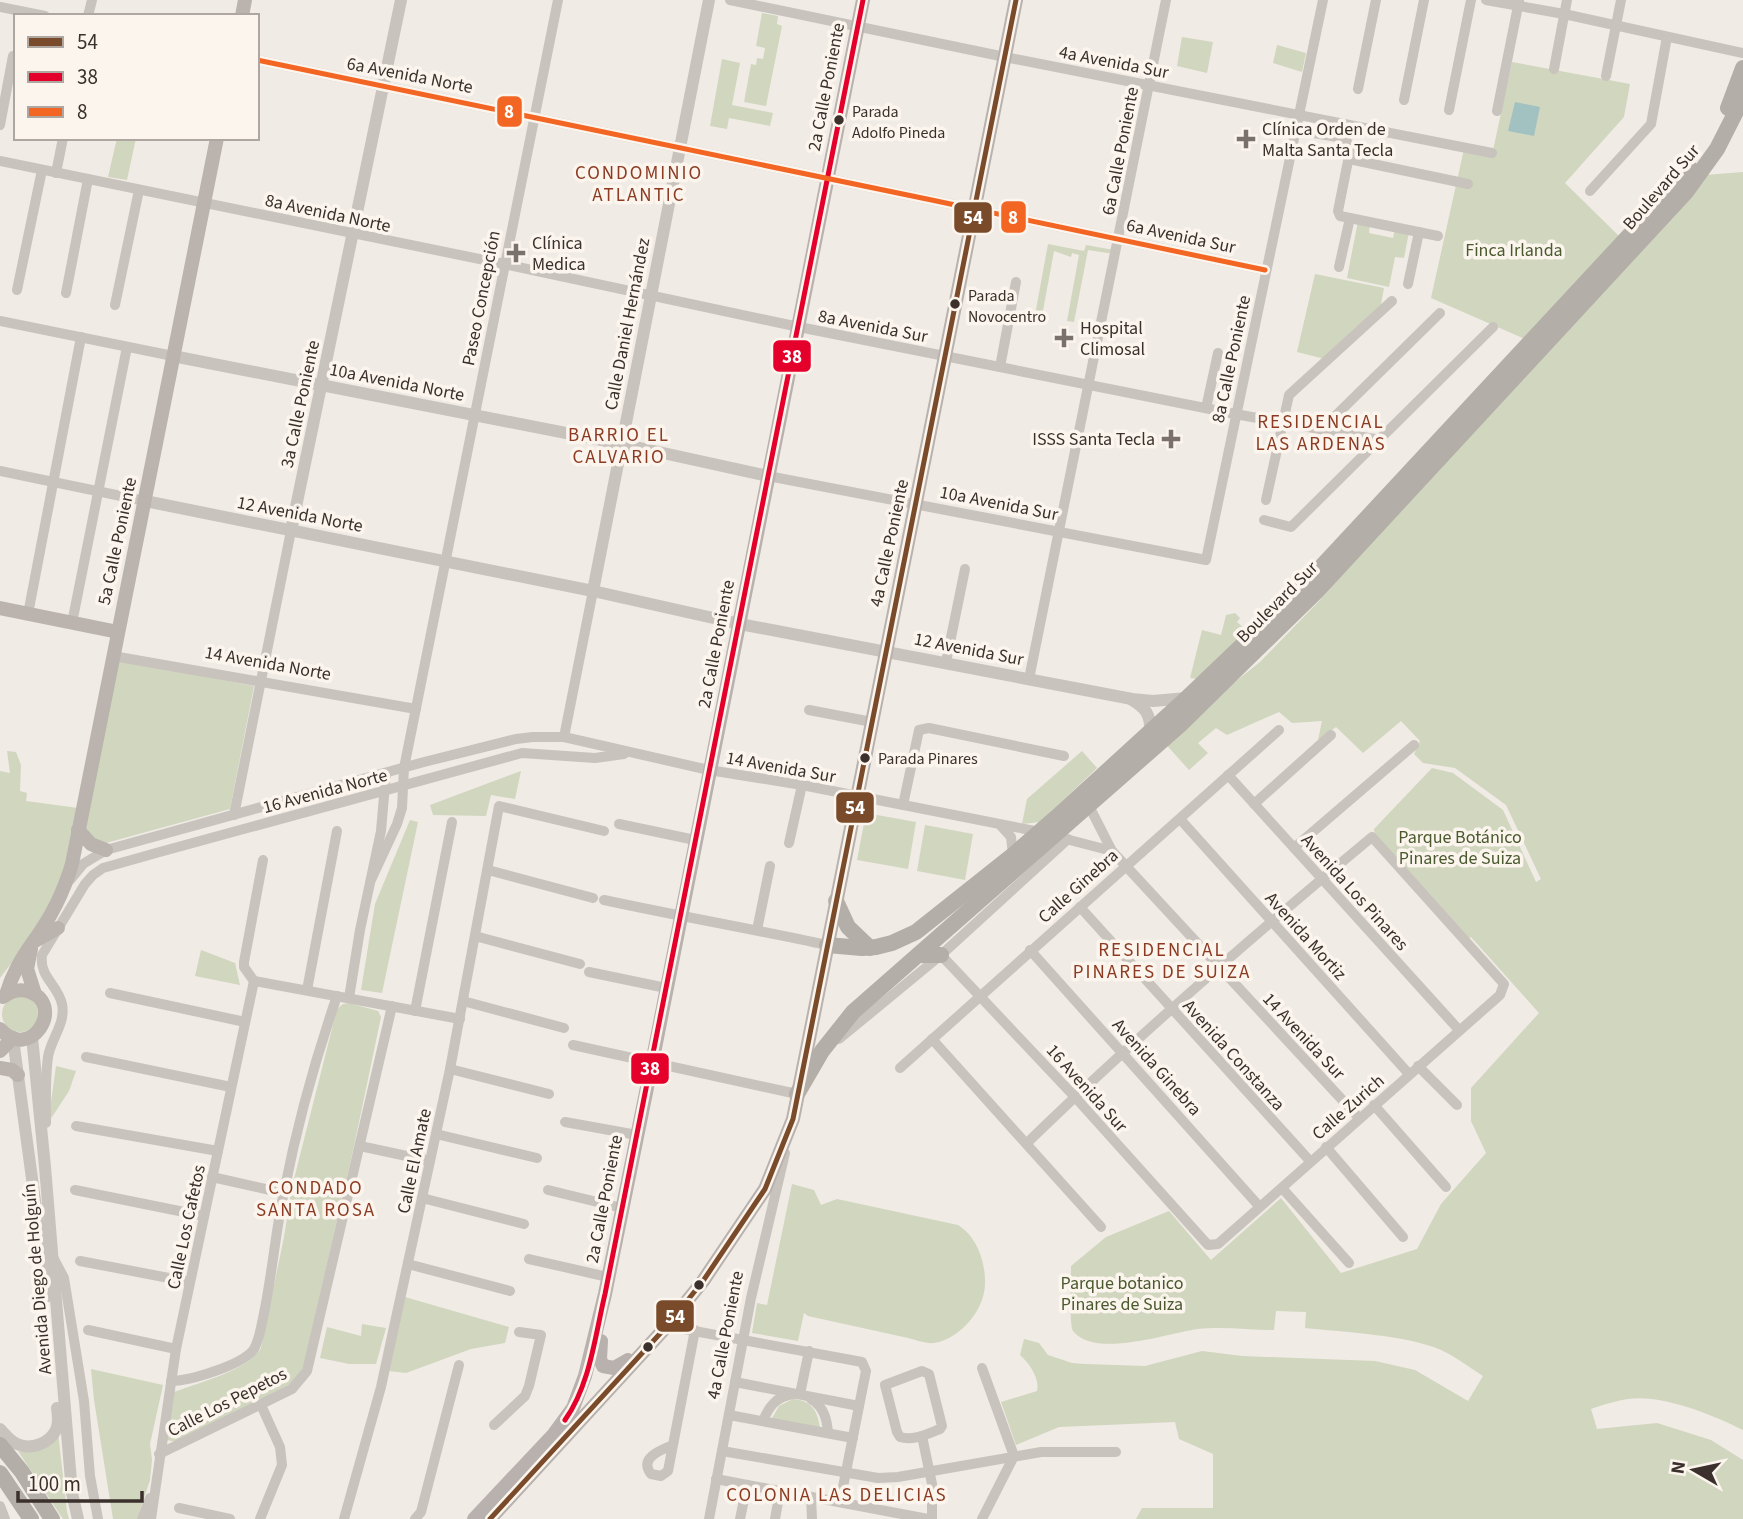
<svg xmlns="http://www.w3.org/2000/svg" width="1743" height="1519" font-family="'Source Sans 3',sans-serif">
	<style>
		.green { fill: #d1d6bf }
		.water { fill: #a1c2c1 }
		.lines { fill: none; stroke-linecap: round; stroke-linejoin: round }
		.minor { stroke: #c9c3be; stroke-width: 10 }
		.tertiary { stroke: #c9c3be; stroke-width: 12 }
		.secondary { stroke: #bab3ae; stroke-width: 14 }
		.primary { stroke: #b8b1ad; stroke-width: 14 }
		.trunk { stroke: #b4aea8; stroke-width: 16 }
		.bus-1-casing { stroke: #fbf5ee; stroke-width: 10 }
		.bus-2-casing { stroke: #fbf5ee; stroke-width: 10 }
		.bus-3-casing { stroke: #fbf5ee; stroke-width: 10 }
		.bus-1 { stroke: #7a4b2a; stroke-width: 5 }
		.bus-2 { stroke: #e4002b; stroke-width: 5 }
		.bus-3 { stroke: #f26522; stroke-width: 5 }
		.bus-dot { fill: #3b302b; stroke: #fbf5ee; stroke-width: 2.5 }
		.poi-dot { fill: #7a716c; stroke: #fbf5ee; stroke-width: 2.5 }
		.labels { text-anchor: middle; stroke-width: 7; stroke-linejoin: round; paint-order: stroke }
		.bus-label { font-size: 16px; fill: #3b302b; stroke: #fbf5ee; text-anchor: start }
		.street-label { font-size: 18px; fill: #3b302b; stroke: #fbf5ee }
		.poi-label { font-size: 18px; fill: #3b302b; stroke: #fbf5ee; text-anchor: start }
		.park-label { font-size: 18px; fill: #4a5a2e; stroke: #fbf5ee }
		.neighbourhood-label { font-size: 19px; letter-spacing: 2px; fill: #8c3b22; stroke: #fbf5ee }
		.line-badge { stroke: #fbf5ee; stroke-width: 2.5 }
		.badge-label { font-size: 19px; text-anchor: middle; font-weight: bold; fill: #fff }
	</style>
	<rect width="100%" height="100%" fill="#f0ebe5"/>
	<g class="green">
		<polygon points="762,13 778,16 777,24 782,26 766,106 744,102 751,64 756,65 757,58 763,59 765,48 756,46"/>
		<polygon points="1182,37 1213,42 1207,73 1177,66"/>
		<polygon points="1277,45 1306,53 1302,72 1273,63"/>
		<polygon points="722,59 740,63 732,105 773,113 770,126 729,118 727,129 710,126"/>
		<polygon points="1512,62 1630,84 1624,117 1565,183 1620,237 1527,340 1431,298 1464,149 1492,155"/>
		<polygon points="117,138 136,138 127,180 108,177"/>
		<path d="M1743,172V1430C1713,1415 1662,1394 1628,1399C1616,1401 1602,1405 1591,1409L1597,1429L1657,1423L1711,1440L1743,1460V1519H1136L1142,1508H1213V1454L1179,1439L1175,1422L1059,1427L1016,1445L1001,1402L1037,1391C1040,1378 1029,1363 1020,1355L1024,1339L1039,1343L1048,1355L1072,1363L1085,1364L1145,1366L1202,1351L1242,1356L1375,1361L1415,1370L1468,1401L1483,1376C1469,1367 1456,1357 1441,1350C1407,1335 1343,1332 1305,1328L1306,1312L1276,1311L1274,1330C1250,1330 1222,1326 1198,1329C1168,1333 1095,1359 1073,1331C1069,1325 1071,1279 1071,1266L1106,1237L1169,1211L1211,1260L1281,1198L1341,1273L1417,1249L1441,1204L1486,1153L1471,1121V1088L1539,1013L1471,937L1468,939L1375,839L1374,829L1432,768L1453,773L1503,810L1536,882L1541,879L1506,805L1455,768L1423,763L1414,754L1420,741L1401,721L1363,753L1336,727L1318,740L1322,721L1292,723L1279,712L1227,735L1216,728L1198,743L1208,753L1189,770L1162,740L1260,662L1320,600L1355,558L1705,175Z"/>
		<polygon points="1358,221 1370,223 1369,233 1393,238 1395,229 1409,232 1404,258 1395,257 1389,287 1347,278"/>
		<polygon points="1048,244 1084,251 1086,245 1114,250 1114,254 1088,250 1074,322 1067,321 1079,255 1072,253 1071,257 1054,251 1042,316 1035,315"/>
		<polygon points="1315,274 1384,288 1380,310 1329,360 1297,352"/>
		<polygon points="1235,613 1240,618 1237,622 1245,629 1253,622 1256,627 1198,679 1190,678 1202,630 1221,635 1226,615"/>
		<polygon points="119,660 254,686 230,809 106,843 94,838 85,828"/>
		<path d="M7,751L16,752L21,765L20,791L27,793L26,801L78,808C75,826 72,844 67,861C52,905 28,942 0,978V771L10,773Z"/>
		<polygon points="1082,751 1097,768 1040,822 1022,824 1027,799"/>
		<polygon points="521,771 515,799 491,795 486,816 433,815 430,805"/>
		<polygon points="866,813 916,822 908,869 857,860"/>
		<polygon points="410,820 418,822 382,993 361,990 375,904"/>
		<polygon points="925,825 973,834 965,880 917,871"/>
		<polygon points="201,950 235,963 240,985 195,976"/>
		<circle cx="20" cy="1014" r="18"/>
		<path d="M349,1003L378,1011L381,1017L354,1146L302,1372L296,1381L280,1390L176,1442L167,1440L174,1392C199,1382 247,1371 261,1348L284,1237L292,1187L337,1009L343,1004Z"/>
		<polygon points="56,1066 76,1071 69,1091 48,1123"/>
		<path d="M792,1184L814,1190L821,1205L837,1199L958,1225C976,1236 985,1260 985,1281C986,1308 962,1338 934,1343C927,1344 916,1340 908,1338C875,1331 841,1323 808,1316L804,1313L798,1341L752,1333L757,1303L767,1305Z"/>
		<polygon points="405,1297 509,1327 505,1343 471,1349 406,1373 389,1371"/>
		<polygon points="362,1324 386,1328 376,1364 349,1364 320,1358 327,1327 361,1336"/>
		<polygon points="91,1369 163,1385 150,1444 152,1460 150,1480 137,1519 113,1519 94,1400"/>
		<path d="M793,1399C812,1400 818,1412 820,1429L771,1420L779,1406Z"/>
		<path d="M58,1432L67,1512L69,1519H63L18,1451C38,1454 46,1446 58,1432Z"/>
	</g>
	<polygon class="water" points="1515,102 1540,107 1534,136 1508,131"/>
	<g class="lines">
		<g class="minor">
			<polyline points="730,0 1005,57 1492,153"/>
			<polyline points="1486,0 1564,14 1743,53"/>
			<polyline points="0,7 45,16"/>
			<polyline points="88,16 92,0"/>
			<path d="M257,60C594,128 929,200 1265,270"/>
			<polyline points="1554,69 1567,0"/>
			<polyline points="1606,76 1621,0"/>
			<polyline points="1358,89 1376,0"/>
			<polyline points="1404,100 1424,0"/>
			<polyline points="1449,110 1471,0"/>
			<polyline points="1497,111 1519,1"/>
			<polyline points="0,125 13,56"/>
			<polyline points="1296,130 1343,138 1348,143 1350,151 1338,211 1340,216 1438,236"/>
			<polyline points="1349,159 1468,184"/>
			<polyline points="0,161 504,264 799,327 1235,414 1380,440"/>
			<polyline points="56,173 63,138"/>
			<polyline points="1590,191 1651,124 1667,37"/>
			<polyline points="1339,267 1350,218"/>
			<polyline points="1408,284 1419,232"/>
			<polyline points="17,290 42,170"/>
			<polyline points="66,293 88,179"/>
			<polyline points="115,305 139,190"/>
			<polyline points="0,321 173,356"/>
			<polyline points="1000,367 1016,282"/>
			<polyline points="1206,408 1218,353"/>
			<polyline points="1322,429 1440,313"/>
			<polyline points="0,471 145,501"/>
			<polyline points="768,476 1206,560 1323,0"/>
			<polyline points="1266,500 1289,395 1392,301"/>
			<polyline points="1264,520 1291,527 1493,327"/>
			<polyline points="28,614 81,337"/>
			<polyline points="72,623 127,347"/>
			<polyline points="113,656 416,709"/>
			<polyline points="946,662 965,569"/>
			<polyline points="1029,679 1166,0"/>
			<polyline points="809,710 872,722"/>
			<polyline points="564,737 593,591"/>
			<polyline points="1228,775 1459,1030"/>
			<polyline points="1088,804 1112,851 1359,1118"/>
			<polyline points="1254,804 1331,735"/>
			<polyline points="903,805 919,730 929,728 1064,756"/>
			<polyline points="234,815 291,531"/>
			<polyline points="1180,819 1409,1074"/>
			<polyline points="619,824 695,840"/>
			<polyline points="1001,826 1011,837 1013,855"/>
			<polyline points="1062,838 1112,851"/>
			<polyline points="789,843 802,785"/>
			<polyline points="1294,848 1414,745"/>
			<polyline points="488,870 593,898"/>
			<polyline points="70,880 83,864 106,850 424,762 516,739 533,737 564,737 709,770 802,785 1040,832"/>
			<polyline points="371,880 397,824 402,808 404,768 558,0"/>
			<path d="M604,900C678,916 753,929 827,945"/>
			<polyline points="1080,907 1310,1161"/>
			<polyline points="757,930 770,866"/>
			<polyline points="475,936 580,964"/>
			<polyline points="1030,950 1259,1206"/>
			<path d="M941,955L1075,1097L1208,1245L1218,1244L1500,995L1504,984L1372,837C1254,935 1137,1036 1027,1143"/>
			<polyline points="589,972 666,988"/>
			<polyline points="254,981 460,1019"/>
			<polyline points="254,981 244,967 244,962 263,860"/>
			<polyline points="307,990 337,831"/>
			<polyline points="110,993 245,1022"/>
			<polyline points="349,998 360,930 381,831 386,773"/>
			<polyline points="463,1001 564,1028"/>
			<polyline points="415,1011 452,822"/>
			<polyline points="839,1039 941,955 1068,839"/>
			<polyline points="932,1039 1101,1227"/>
			<polyline points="573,1045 797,1094"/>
			<polyline points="86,1057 231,1087"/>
			<polyline points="1418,1066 1457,1105"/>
			<polyline points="900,1068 1279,730"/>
			<polyline points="450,1069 549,1094"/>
			<polyline points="1374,1105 1446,1187"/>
			<polyline points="565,1122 637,1135"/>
			<path d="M46,1123C46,1101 45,1078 48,1057C51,1038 66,1024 62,1004C58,985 39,977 42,955L85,884L93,875L103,868L156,853L522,753L595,758L624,754"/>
			<polyline points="76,1126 218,1151"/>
			<polyline points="436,1134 537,1158"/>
			<polyline points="360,1146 430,1161"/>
			<polyline points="1326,1147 1403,1237"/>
			<polyline points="212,1177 283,1193"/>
			<polyline points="1282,1188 1349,1263"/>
			<polyline points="75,1190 204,1216"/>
			<polyline points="548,1190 622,1208"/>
			<polyline points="422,1198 524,1224"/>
			<polyline points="54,1259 64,1278 84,1401 90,1476 98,1519"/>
			<polyline points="529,1259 608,1277"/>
			<polyline points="80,1261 190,1282"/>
			<polyline points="408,1264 510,1291"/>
			<polyline points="667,1326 862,1362 866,1371 840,1502"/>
			<polyline points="88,1330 176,1349"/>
			<path d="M922,1371L929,1374L942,1426L940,1429C927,1434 913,1441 900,1437L897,1432L885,1385Z"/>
			<path d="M171,1381C189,1381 243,1365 254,1349C259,1340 261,1328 263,1318C272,1277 275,1234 284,1192C297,1125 315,1060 337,996"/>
			<polyline points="735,1382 859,1406"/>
			<polyline points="800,1394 809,1351"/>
			<path d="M811,1399C824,1407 827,1419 828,1433"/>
			<polyline points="729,1415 853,1438"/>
			<path d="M763,1421C769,1406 776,1397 793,1394"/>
			<polyline points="494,1425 525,1396 529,1386 541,1335 519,1332"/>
			<polyline points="922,1436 932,1484 932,1519"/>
			<path d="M673,1445C660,1450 639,1458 651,1474L661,1476L668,1471L695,1330"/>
			<polyline points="722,1451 878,1478 898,1477 1041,1452 1116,1452"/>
			<polyline points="159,1454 292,1389 307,1371 392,1006"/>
			<polyline points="716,1479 928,1519"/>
			<polyline points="811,1497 812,1519"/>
			<polyline points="0,1506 5,1519"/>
			<polyline points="179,1508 230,1519"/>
			<polyline points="142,1519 150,1498"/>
			<polyline points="151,1519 176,1349 254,981"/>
			<polyline points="260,1519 282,1465 280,1447 261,1405"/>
			<polyline points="344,1519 381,1387 422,1198 450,1069 499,806 604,831"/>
			<polyline points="415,1519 421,1512 459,1365"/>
			<polyline points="709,1519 751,1298 785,1153"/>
			<polyline points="740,1519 747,1485"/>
			<polyline points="775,1519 780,1491"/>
			<polyline points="982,1519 1014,1456 982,1368"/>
		</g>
		<g class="tertiary">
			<polyline points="173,356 622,444 768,476"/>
			<polyline points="145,501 593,591 740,624 1132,699 1153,701 1187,698"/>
			<polyline points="291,531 401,0"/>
			<polyline points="593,591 709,0"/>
			<path d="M1132,700C1145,708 1151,714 1150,731"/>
			<polyline points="32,1037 45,1167 72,1493 78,1519"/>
			<polyline points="13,1039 48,1296"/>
			<path d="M0,1429C5,1434 10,1441 17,1444C31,1450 49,1444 56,1430C59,1424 58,1415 57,1408"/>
		</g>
		<g class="secondary">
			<polyline points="242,16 245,0"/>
			<polyline points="0,608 118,632"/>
			<polyline points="78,830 91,844 106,850"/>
			<polyline points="35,941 58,928"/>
			<polyline points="31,949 27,969 35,994"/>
			<path d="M6,995C12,974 21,959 33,942C50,919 64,891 72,864L217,138"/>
			<path d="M0,1029C30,1063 66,1006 30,992C20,988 11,991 3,997"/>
			<polyline points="0,1051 13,1038"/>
			<polyline points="0,1068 12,1070 18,1075"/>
		</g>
		<g class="primary">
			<polyline points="601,1341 600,1359 603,1366 614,1368 628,1360"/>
			<polyline points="474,1519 554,1434 573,1408 585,1376 605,1294 652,1063 863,0"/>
			<polyline points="490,1519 667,1326 703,1281 765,1189 793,1119 1016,0"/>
		</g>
		<g class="trunk">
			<polyline points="1728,108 1743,68"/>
			<polyline points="836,901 848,927 870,948"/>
			<polyline points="827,945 862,948 876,947 892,943 916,932 1013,855 1060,814 1187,698 1296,594 1691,169"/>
			<polyline points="919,955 941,955"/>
			<polyline points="797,1094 822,1051 853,1012 1180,725 1244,662 1316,592 1686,192 1717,149 1743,98"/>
			<polyline points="0,1445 22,1472 52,1519"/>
			<polyline points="0,1473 31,1519"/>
		</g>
		<defs>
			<polyline id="bus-1" points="490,1519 667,1326 703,1281 765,1189 793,1119 1016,0"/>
			<path id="bus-2" d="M565,1420C590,1385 595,1336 605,1294L863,0"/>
			<path id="bus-3" d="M257,60C594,128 929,200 1265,270"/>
		</defs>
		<use href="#bus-1" class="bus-1-casing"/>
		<use href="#bus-2" class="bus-2-casing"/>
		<use href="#bus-3" class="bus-3-casing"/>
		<use href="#bus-1" class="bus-1"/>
		<use href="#bus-2" class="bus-2"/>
		<use href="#bus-3" class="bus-3"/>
	</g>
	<g class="bus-dot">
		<circle cx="839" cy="120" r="6"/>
		<circle cx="955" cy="304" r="6"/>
		<circle cx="865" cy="758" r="6"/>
		<circle cx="699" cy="1285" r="6"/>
		<circle cx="648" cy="1347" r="6"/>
	</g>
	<g class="poi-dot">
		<path d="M1242.5 128.5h7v7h7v7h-7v7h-7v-7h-7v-7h7z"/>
		<path d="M512.5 242.5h7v7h7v7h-7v7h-7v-7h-7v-7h7z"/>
		<path d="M1060.5 327.5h7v7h7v7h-7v7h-7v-7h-7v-7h7z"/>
		<path d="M1167.5 428.5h7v7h7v7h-7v7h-7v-7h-7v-7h7z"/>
	</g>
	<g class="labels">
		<g class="bus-label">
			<text x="852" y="117">Parada<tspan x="852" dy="21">Adolfo Pineda</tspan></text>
			<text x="968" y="301">Parada<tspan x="968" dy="21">Novocentro</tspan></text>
			<text x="878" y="764">Parada Pinares</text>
		</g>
		<g class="street-label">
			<text transform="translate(1114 62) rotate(11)" y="6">4a Avenida Sur</text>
			<text transform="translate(410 75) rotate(11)" y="6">6a Avenida Norte</text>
			<text transform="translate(826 87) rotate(-79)" y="6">2a Calle Poniente</text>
			<text transform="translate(1120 151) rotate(-79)" y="6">6a Calle Poniente</text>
			<text transform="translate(1661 187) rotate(-49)" y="6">Boulevard Sur</text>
			<text transform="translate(328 213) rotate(12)" y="6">8a Avenida Norte</text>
			<text transform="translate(1181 236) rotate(12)" y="6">6a Avenida Sur</text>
			<text transform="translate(481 298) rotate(-79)" y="6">Paseo Concepción</text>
			<text transform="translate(627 324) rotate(-79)" y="6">Calle Daniel Hernández</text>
			<text transform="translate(873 326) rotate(11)" y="6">8a Avenida Sur</text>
			<text transform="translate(1231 359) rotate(-78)" y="6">8a Calle Poniente</text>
			<text transform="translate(397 382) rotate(11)" y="6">10a Avenida Norte</text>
			<text transform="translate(300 404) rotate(-78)" y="6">3a Calle Poniente</text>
			<text transform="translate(999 503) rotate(11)" y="6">10a Avenida Sur</text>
			<text transform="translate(300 514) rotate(11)" y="6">12 Avenida Norte</text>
			<text transform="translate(117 541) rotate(-78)" y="6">5a Calle Poniente</text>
			<text transform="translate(889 543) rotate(-78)" y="6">4a Calle Poniente</text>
			<text transform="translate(1277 602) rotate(-45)" y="6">Boulevard Sur</text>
			<text transform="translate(716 644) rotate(-79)" y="6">2a Calle Poniente</text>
			<text transform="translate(969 649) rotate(11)" y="6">12 Avenida Sur</text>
			<text transform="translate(268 663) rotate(10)" y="6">14 Avenida Norte</text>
			<text transform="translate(781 767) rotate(10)" y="6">14 Avenida Sur</text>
			<text transform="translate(325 791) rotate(-15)" y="6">16 Avenida Norte</text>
			<text transform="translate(1078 886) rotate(-42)" y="6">Calle Ginebra</text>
			<text transform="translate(1355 892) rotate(48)" y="6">Avenida Los Pinares</text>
			<text transform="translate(1306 936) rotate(48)" y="6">Avenida Mortiz</text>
			<text transform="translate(1304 1036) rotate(47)" y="6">14 Avenida Sur</text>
			<text transform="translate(1234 1055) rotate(48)" y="6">Avenida Constanza</text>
			<text transform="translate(1157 1067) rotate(48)" y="6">Avenida Ginebra</text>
			<text transform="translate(1087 1088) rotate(48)" y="6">16 Avenida Sur</text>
			<text transform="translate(1348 1107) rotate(-41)" y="6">Calle Zurich</text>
			<text transform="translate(414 1161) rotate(-78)" y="6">Calle El Amate</text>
			<text transform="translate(604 1199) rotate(-79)" y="6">2a Calle Poniente</text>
			<text transform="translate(186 1227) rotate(-78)" y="6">Calle Los Cafetos</text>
			<text transform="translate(37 1279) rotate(-95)" y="6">Avenida Diego de Holguín</text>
			<text transform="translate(725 1335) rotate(-79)" y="6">4a Calle Poniente</text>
			<text transform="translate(227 1402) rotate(-27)" y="6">Calle Los Pepetos</text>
		</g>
		<g class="poi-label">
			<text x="1262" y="135">Clínica Orden de<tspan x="1262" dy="21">Malta Santa Tecla</tspan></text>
			<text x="532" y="249">Clínica<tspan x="532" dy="21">Medica</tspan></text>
			<text x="1080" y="334">Hospital<tspan x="1080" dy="21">Climosal</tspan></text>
			<text x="1155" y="445" text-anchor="end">ISSS Santa Tecla</text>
		</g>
		<g class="park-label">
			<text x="1514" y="256">Finca Irlanda</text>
			<text x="1460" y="843">Parque Botánico<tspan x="1460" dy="21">Pinares de Suiza</tspan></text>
			<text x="1122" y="1289">Parque botanico<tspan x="1122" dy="21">Pinares de Suiza</tspan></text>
		</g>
		<g class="neighbourhood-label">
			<text x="639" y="179">CONDOMINIO<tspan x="639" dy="22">ATLANTIC</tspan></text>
			<text x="1321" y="428">RESIDENCIAL<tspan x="1321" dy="22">LAS ARDENAS</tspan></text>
			<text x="619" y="441">BARRIO EL<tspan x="619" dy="22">CALVARIO</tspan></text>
			<text x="1162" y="956">RESIDENCIAL<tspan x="1162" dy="22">PINARES DE SUIZA</tspan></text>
			<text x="316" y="1194">CONDADO<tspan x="316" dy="22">SANTA ROSA</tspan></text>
			<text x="837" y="1501">COLONIA LAS DELICIAS</text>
		</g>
	</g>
	<g class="line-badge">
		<rect x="496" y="95" width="27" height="33" rx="7" fill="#f26522"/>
		<rect x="1000" y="200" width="27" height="34" rx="7" fill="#f26522"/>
		<rect x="953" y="201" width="40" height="33" rx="7" fill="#7a4b2a"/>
		<rect x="772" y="339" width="40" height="34" rx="7" fill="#e4002b"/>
		<rect x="835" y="791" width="40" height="33" rx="7" fill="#7a4b2a"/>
		<rect x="630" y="1052" width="40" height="33" rx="7" fill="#e4002b"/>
		<rect x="655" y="1299" width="40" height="34" rx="7" fill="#7a4b2a"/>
	</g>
	<g class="badge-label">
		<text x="509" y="118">8</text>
		<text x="1013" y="224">8</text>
		<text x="973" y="224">54</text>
		<text x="792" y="363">38</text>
		<text x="855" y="814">54</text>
		<text x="650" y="1075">38</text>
		<text x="675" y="1323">54</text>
	</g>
	<rect x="14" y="14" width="245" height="126" fill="#fbf5ee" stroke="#aea6a0" stroke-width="2"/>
	<rect x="28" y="37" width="35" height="10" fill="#7a4b2a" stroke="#aea6a0" stroke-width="2"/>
	<text x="77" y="49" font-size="21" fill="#3b302b">54</text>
	<rect x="28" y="72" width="35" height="10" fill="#e4002b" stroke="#aea6a0" stroke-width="2"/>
	<text x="77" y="84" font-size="21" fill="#3b302b">38</text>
	<rect x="28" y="107" width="35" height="10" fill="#f26522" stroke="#aea6a0" stroke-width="2"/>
	<text x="77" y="119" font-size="21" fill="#3b302b">8</text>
	<g transform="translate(1694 1470) rotate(279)" stroke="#fbf5ee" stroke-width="5" paint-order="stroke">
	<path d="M0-5L12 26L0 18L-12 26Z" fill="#3b302b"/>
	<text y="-10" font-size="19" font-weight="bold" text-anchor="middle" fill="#3b302b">N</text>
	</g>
	<path d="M18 1491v10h124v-10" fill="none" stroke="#3b302b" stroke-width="3.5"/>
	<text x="28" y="1491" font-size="21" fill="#3b302b" stroke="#fbf5ee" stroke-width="5" paint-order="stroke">100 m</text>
</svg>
